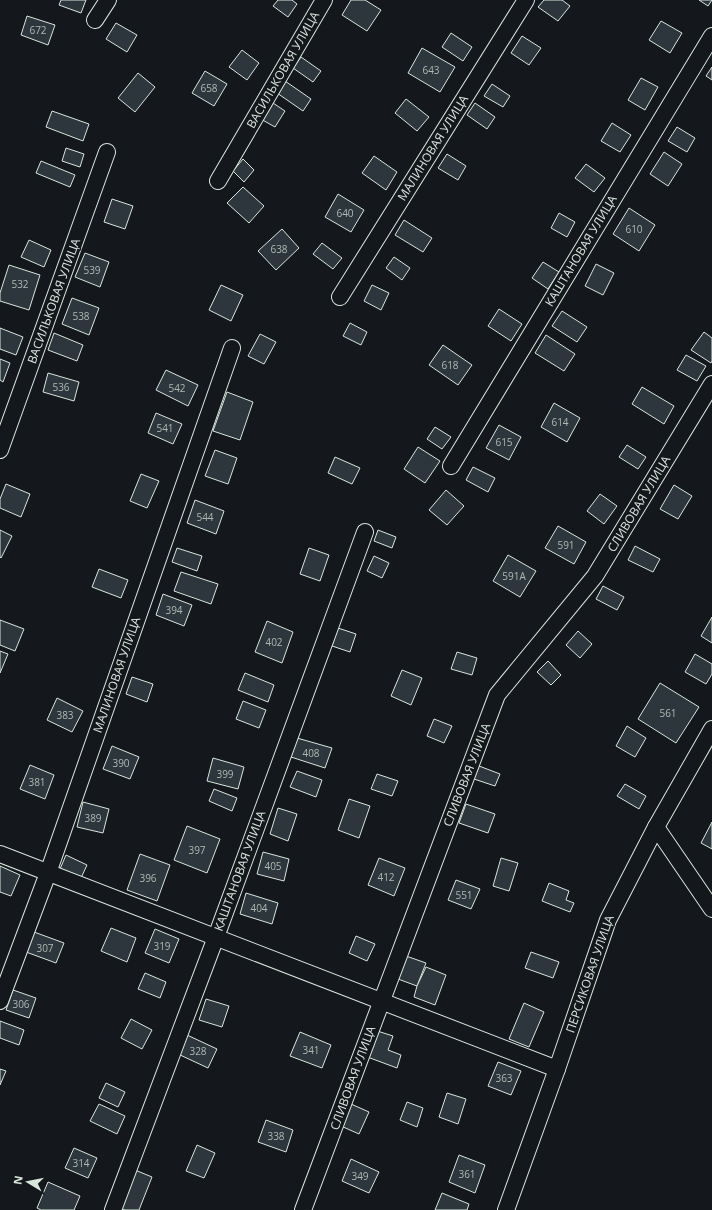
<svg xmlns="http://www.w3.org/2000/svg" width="712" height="1210" font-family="'Open Sans',sans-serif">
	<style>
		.building { fill: #2c363c; stroke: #d8e6dc }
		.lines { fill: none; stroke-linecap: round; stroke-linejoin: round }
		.street-casing { stroke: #d8e6dc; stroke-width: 18 }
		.street { stroke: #14181c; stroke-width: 16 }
		.labels { text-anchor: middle; stroke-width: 3; stroke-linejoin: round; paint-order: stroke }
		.number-label { font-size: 10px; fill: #adbab4 }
		.street-label { font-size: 12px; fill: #d8e6dc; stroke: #14181c }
	</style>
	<rect width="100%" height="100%" fill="#14181c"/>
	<g class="building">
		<polygon points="61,0 86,0 81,13 59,5"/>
		<polygon points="278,0 292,0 297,4 288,17 273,6"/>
		<polygon points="351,0 365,0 381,10 367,31 342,15"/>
		<polygon points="544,0 562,0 570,6 558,21 538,7"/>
		<polygon points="699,0 712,0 708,6"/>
		<polygon points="27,16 55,25 48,45 21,35"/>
		<polygon points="661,21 682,33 670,53 649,40"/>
		<polygon points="116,23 137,35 127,52 106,39"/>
		<polygon points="451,33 472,47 463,61 442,47"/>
		<polygon points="522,36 541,48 529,65 511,53"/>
		<polygon points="422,48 455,67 440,92 408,73"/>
		<polygon points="242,50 259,63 247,80 229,67"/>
		<polygon points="301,57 321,71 313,82 293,68"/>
		<polygon points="712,67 712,80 706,76"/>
		<polygon points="205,71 227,84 214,106 192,93"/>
		<polygon points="138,73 155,87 135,112 118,98"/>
		<polygon points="641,78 658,87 645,110 628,100"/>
		<polygon points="285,81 311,99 303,111 277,93"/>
		<polygon points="492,84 510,96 503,107 484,96"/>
		<polygon points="406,99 429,117 417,131 395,113"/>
		<polygon points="270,101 285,111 275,127 259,118"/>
		<polygon points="475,103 495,117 487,129 467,115"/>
		<polygon points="52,111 89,124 83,141 46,127"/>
		<polygon points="612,123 631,135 620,152 601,141"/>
		<polygon points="677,127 695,138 687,152 668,141"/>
		<polygon points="66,148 84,154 80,167 62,161"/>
		<polygon points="664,152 682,164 668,186 650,174"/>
		<polygon points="447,154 466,166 458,180 438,168"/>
		<polygon points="374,156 397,172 386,190 362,173"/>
		<polygon points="243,159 254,170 244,182 233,171"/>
		<polygon points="41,161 75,175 70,187 36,173"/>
		<polygon points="586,164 605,178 594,192 575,178"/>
		<polygon points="243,187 264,206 249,223 227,203"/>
		<polygon points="338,194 364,210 351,232 325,217"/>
		<polygon points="112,199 133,206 125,229 104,222"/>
		<polygon points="629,208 655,225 639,251 613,234"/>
		<polygon points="559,213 575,222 567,237 551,228"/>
		<polygon points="404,220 432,238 423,252 395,235"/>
		<polygon points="282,229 299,248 276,270 258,251"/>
		<polygon points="29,240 51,250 44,267 21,257"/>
		<polygon points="322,243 342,258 333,269 313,254"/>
		<polygon points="85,253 109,262 100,287 75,277"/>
		<polygon points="394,257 410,268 402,280 386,268"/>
		<polygon points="543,262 559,272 548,289 532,278"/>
		<polygon points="596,264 614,273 603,295 585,286"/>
		<polygon points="9,265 40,275 29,310 0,301 0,293"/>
		<polygon points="221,285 243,295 231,321 209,310"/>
		<polygon points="372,285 389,293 381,310 364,301"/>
		<polygon points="72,298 99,308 89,335 62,324"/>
		<polygon points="499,309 522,324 511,341 488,326"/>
		<polygon points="562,311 587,327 577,342 552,326"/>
		<polygon points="350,323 367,332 361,345 343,336"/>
		<polygon points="0,328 23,337 16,355 0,349"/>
		<polygon points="704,332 712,338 712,361 711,363 691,350"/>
		<polygon points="54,333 83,345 77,361 48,350"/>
		<polygon points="260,334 276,342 264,364 248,356"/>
		<polygon points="546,335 575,354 564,371 535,353"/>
		<polygon points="443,345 472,365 458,385 429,365"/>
		<polygon points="686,355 706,366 697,381 677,370"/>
		<polygon points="0,359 10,363 3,382 0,380"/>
		<polygon points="166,370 198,385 188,406 156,390"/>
		<polygon points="48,373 79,382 74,401 43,392"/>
		<polygon points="642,387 674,406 664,424 632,404"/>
		<polygon points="227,392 253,402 240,440 213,431"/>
		<polygon points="554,403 580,418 567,442 541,427"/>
		<polygon points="156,413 182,424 173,444 148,433"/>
		<polygon points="499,425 521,437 509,460 486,448"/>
		<polygon points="435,427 451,437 442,449 427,439"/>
		<polygon points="627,445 646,457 638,469 619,457"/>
		<polygon points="418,447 440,461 425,483 404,469"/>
		<polygon points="215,450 237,458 228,484 205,476"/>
		<polygon points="335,457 360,468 352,484 328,473"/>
		<polygon points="473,467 495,478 488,492 466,480"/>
		<polygon points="141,474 159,481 147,508 130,501"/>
		<polygon points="6,484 30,494 21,517 0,508 0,499"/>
		<polygon points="674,485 692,496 678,519 660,509"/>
		<polygon points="446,490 464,506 447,525 429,510"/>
		<polygon points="600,494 617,506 604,524 587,511"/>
		<polygon points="195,500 224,511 216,534 187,523"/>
		<polygon points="558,526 586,542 574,564 545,548"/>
		<polygon points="0,530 12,536 1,558 0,557"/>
		<polygon points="378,530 396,537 392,548 374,541"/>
		<polygon points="635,546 660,559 653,572 628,560"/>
		<polygon points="177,548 202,556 197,571 172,562"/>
		<polygon points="309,548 329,555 320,581 300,574"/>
		<polygon points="508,555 536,571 520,597 493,581"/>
		<polygon points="374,556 389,563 382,578 367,571"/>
		<polygon points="99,569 128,580 121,598 92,587"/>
		<polygon points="181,572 218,584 211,604 174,591"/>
		<polygon points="603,586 624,597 617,610 596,599"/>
		<polygon points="163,594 192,605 184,626 156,615"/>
		<polygon points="712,617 712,643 701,636"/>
		<polygon points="0,620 24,629 15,651 0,645"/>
		<polygon points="267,621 293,632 282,663 255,652"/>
		<polygon points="338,628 356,634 350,652 332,646"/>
		<polygon points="578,631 592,644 580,658 566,645"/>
		<polygon points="0,651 8,654 0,673"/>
		<polygon points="457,652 477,658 472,675 451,669"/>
		<polygon points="695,654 712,664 712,674 706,684 685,672"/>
		<polygon points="548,661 561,675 551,685 537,672"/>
		<polygon points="402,670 422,678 411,705 391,696"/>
		<polygon points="245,673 274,685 268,702 238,690"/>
		<polygon points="132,677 153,684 147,702 126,694"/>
		<polygon points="660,683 699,707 676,743 638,719"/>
		<polygon points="57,698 83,711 72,732 47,720"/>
		<polygon points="243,701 266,710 259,728 236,719"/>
		<polygon points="434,719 452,726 444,743 427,736"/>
		<polygon points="627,726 646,738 635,757 616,746"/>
		<polygon points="297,738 332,748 325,768 291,757"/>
		<polygon points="112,746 139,757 130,779 103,769"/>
		<polygon points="213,758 244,767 238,789 207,781"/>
		<polygon points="30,765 54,775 45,799 20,789"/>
		<polygon points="479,766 500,774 495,786 474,779"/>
		<polygon points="297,771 322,780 316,797 290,787"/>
		<polygon points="377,774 398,781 392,796 371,789"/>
		<polygon points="625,784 646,796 639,809 617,796"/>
		<polygon points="214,789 237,798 232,811 209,801"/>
		<polygon points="349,799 370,806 359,838 338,830"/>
		<polygon points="83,802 109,809 103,833 77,827"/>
		<polygon points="466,804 495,814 488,833 459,823"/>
		<polygon points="278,808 297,814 288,841 270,834"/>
		<polygon points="712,822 712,849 701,843"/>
		<polygon points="187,826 220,839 207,873 174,860"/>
		<polygon points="263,852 289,859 284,881 257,874"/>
		<polygon points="140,854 170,865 157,901 127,890"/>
		<polygon points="66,855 87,865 81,878 60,869"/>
		<polygon points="379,858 405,868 394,896 368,885"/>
		<polygon points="501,858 518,863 509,891 493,886"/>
		<polygon points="0,866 20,875 11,896 0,892"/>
		<polygon points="456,880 480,889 471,909 448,900"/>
		<polygon points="549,883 569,891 566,900 574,903 570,912 542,901"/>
		<polygon points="246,893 278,903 272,924 240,914"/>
		<polygon points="111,928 136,938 127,962 101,951"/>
		<polygon points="155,929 179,939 169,963 145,953"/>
		<polygon points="34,932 64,943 56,963 26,952"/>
		<polygon points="356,936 375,944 367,961 349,953"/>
		<polygon points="531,952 559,962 553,978 525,968"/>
		<polygon points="406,956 426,963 417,986 398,979"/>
		<polygon points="426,967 446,975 435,1005 414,997 417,986"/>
		<polygon points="145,973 166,982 160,998 138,989"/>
		<polygon points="13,990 36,998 29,1018 6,1010"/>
		<polygon points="206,999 229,1006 222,1027 199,1020"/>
		<polygon points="524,1003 544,1012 529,1047 509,1039"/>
		<polygon points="131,1019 152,1030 142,1049 121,1038"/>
		<polygon points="0,1021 24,1030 19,1045 0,1038"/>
		<polygon points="371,1029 393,1036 388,1050 401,1055 397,1068 362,1055"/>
		<polygon points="300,1032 331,1045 322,1068 290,1056"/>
		<polygon points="187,1035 217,1049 208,1068 178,1054"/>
		<polygon points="498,1062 521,1071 511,1095 488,1086"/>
		<polygon points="0,1069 6,1071 0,1085"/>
		<polygon points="106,1083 125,1092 118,1107 99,1098"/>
		<polygon points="447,1093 466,1099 458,1124 439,1117"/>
		<polygon points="407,1102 423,1108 417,1127 400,1120"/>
		<polygon points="99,1104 125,1116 117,1134 90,1121"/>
		<polygon points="351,1104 369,1112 359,1134 341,1126"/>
		<polygon points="266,1120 293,1130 286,1152 258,1142"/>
		<polygon points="197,1145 215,1153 204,1178 186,1171"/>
		<polygon points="74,1148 97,1158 88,1178 65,1168"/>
		<polygon points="459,1155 485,1165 475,1193 449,1182"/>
		<polygon points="351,1159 379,1172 369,1193 342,1181"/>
		<polygon points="135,1170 152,1177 139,1210 125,1210 120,1208"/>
		<polygon points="48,1182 80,1196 74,1210 41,1210 37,1208"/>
		<polygon points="442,1193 469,1204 467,1210 435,1210"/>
	</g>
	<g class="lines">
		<defs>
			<g id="street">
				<polyline points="95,20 108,0"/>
				<polyline points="218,181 324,0"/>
				<polyline points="340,297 526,0"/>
				<polyline points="0,450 107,152"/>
				<polyline points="451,466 712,36"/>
				<polyline points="656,827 712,909"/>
				<polyline points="0,854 557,1069"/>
				<polyline points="0,1001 48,873 232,348"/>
				<polyline points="113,1210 216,937 365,532"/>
				<polyline points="303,1210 497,695 595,576 712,384"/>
				<polyline points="506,1210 557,1069 608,920 656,827 712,729"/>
			</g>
		</defs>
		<use href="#street" class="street-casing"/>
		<use href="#street" class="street"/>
	</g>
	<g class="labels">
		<g class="number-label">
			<text x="38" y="34">672</text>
			<text x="431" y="74">643</text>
			<text x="209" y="92">658</text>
			<text x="345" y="217">640</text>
			<text x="634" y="233">610</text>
			<text x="279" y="253">638</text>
			<text x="92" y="274">539</text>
			<text x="20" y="288">532</text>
			<text x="81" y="320">538</text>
			<text x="450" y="369">618</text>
			<text x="61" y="391">536</text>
			<text x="177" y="392">542</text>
			<text x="560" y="426">614</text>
			<text x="165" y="432">541</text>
			<text x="504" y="446">615</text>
			<text x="205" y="521">544</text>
			<text x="566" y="549">591</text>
			<text x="514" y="580">591А</text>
			<text x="174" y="614">394</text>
			<text x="274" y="646">402</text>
			<text x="668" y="717">561</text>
			<text x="65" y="719">383</text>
			<text x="311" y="757">408</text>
			<text x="121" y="767">390</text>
			<text x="225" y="778">399</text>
			<text x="37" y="786">381</text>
			<text x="93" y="822">389</text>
			<text x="197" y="854">397</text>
			<text x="273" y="870">405</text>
			<text x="386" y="881">412</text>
			<text x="148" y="882">396</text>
			<text x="464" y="899">551</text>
			<text x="259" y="912">404</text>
			<text x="162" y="950">319</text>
			<text x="45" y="952">307</text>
			<text x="21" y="1008">306</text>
			<text x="311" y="1054">341</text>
			<text x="198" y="1055">328</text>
			<text x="504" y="1082">363</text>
			<text x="276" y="1140">338</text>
			<text x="81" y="1167">314</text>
			<text x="467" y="1178">361</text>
			<text x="360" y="1180">349</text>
		</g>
		<g class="street-label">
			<text transform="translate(283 70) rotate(-60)" y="4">ВАСИЛЬКОВАЯ УЛИЦА</text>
			<text transform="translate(433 148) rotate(-58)" y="4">МАЛИНОВАЯ УЛИЦА</text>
			<text transform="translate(581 251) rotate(-59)" y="4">КАШТАНОВАЯ УЛИЦА</text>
			<text transform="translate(54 301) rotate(-70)" y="4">ВАСИЛЬКОВАЯ УЛИЦА</text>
			<text transform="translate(639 504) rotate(-59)" y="4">СЛИВОВАЯ УЛИЦА</text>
			<text transform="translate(117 675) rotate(-71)" y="4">МАЛИНОВАЯ УЛИЦА</text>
			<text transform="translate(467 775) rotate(-69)" y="4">СЛИВОВАЯ УЛИЦА</text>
			<text transform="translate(240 871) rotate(-70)" y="4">КАШТАНОВАЯ УЛИЦА</text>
			<text transform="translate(590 974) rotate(-71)" y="4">ПЕРСИКОВАЯ УЛИЦА</text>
			<text transform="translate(353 1078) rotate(-70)" y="4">СЛИВОВАЯ УЛИЦА</text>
		</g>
	</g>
	<g transform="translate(28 1182) rotate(280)" stroke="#14181c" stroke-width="3" paint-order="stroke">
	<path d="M0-3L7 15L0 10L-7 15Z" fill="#d8e6dc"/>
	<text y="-6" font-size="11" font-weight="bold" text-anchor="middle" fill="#d8e6dc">N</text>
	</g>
</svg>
